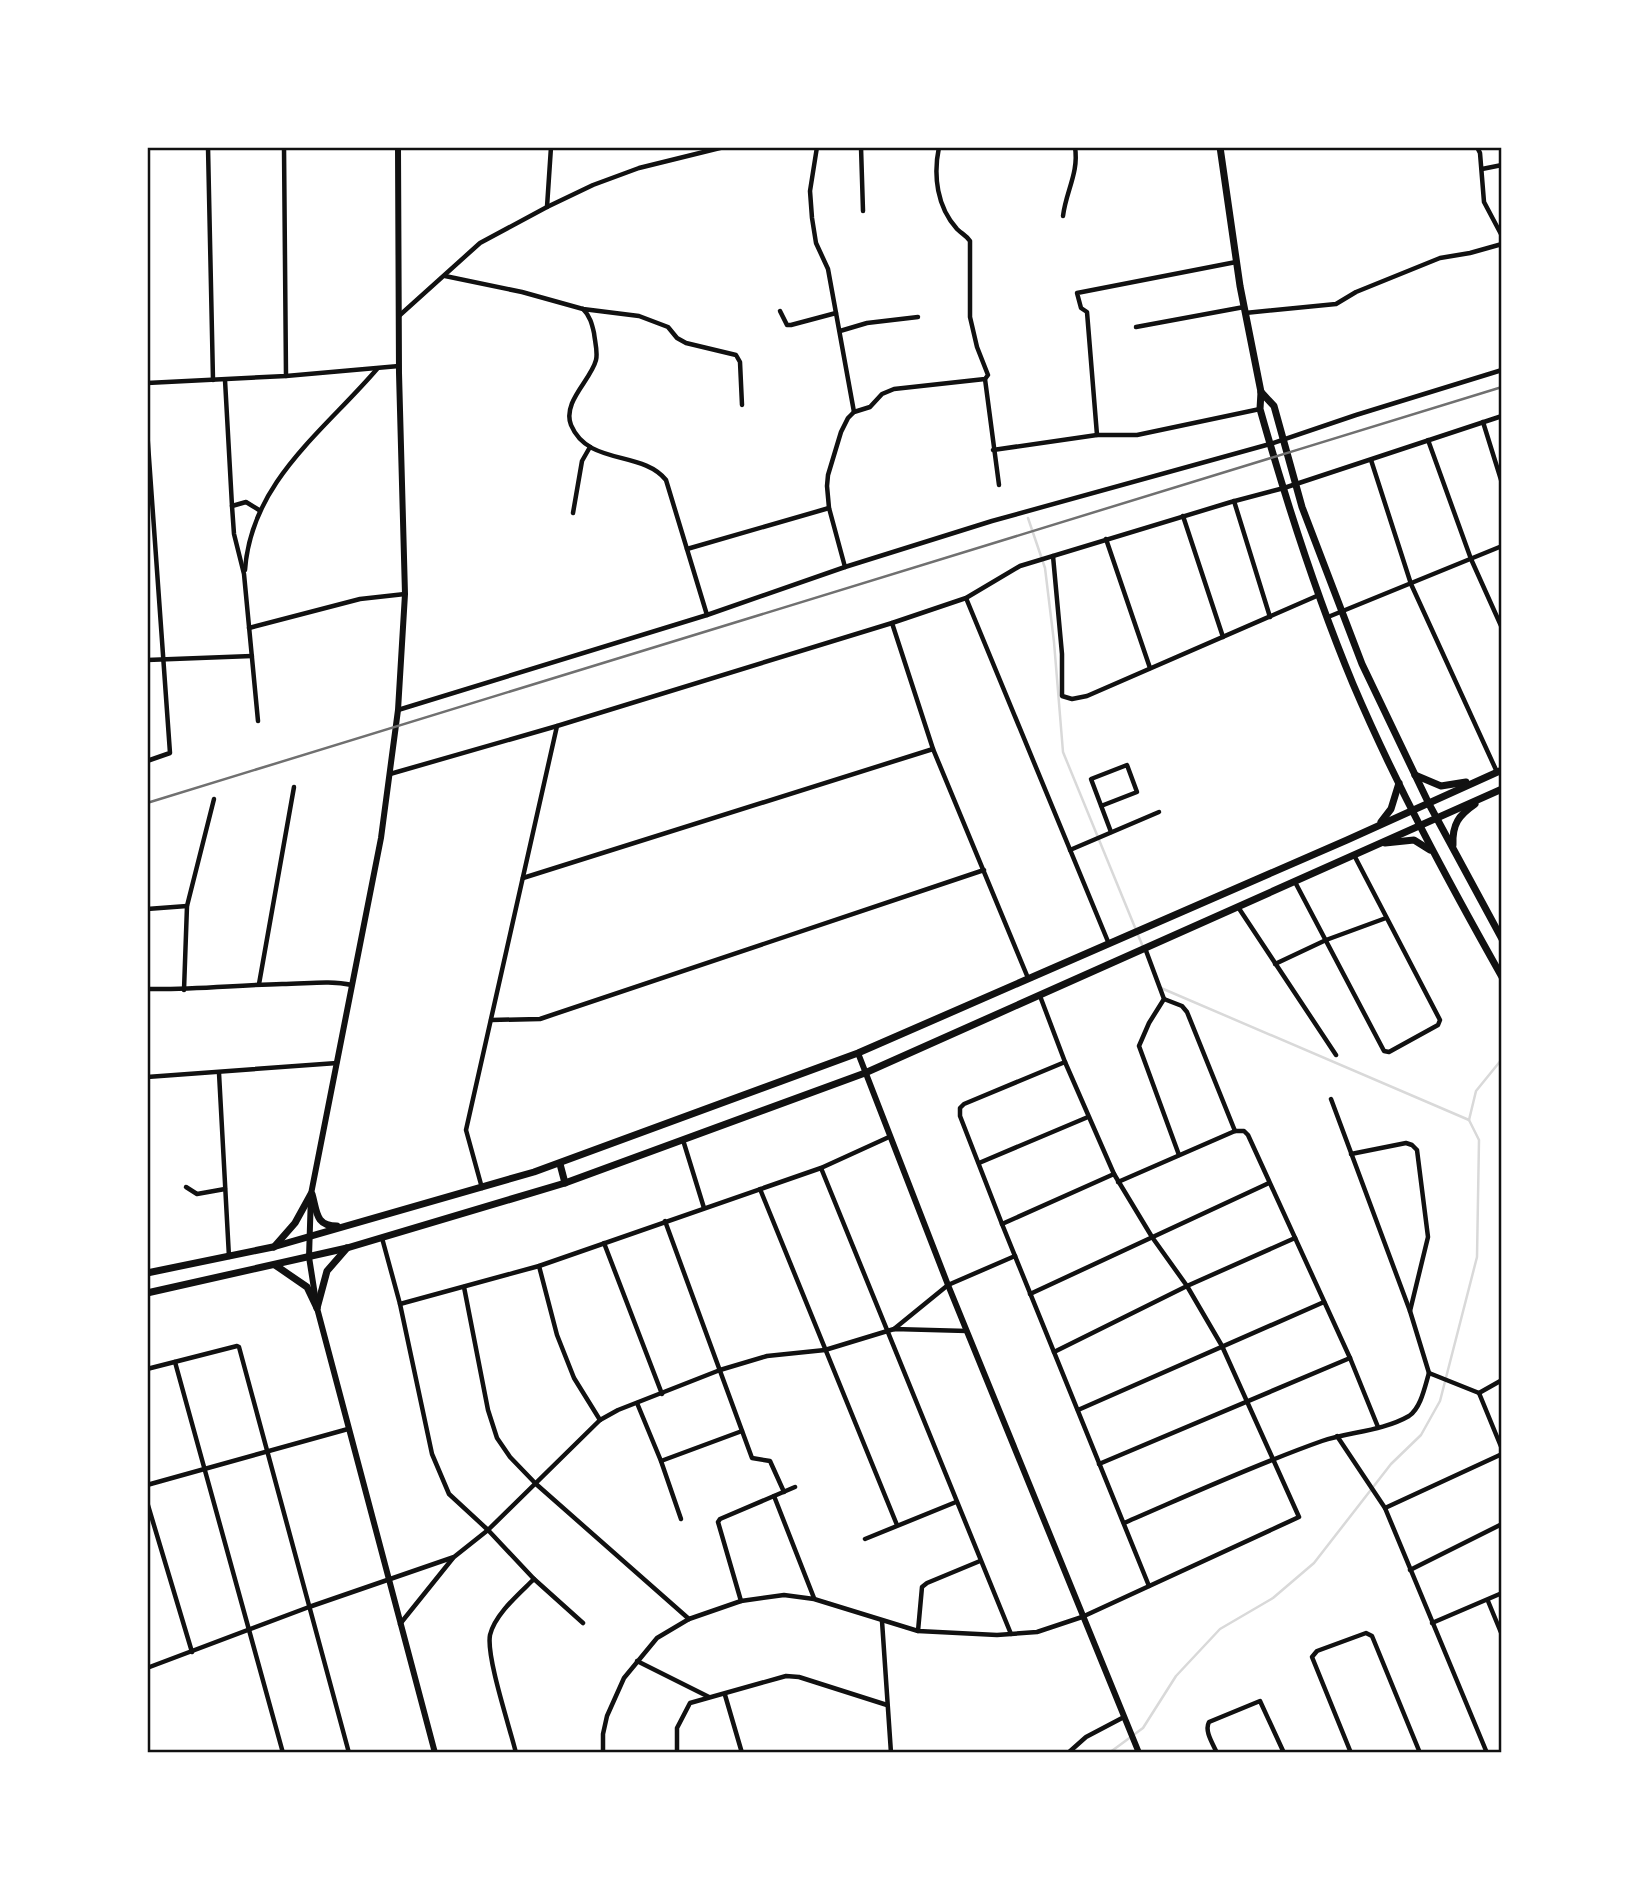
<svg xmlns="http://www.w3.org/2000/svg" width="1649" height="1900" font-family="Rubik,sans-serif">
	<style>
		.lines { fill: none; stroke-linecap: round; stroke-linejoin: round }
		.stream { stroke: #d9d9d9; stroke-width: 2.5 }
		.minor { stroke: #111; stroke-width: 4.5 }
		.secondary { stroke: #111; stroke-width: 6 }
		.primary { stroke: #111; stroke-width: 7 }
		.rail { stroke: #707070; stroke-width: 2.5 }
		.neatline { fill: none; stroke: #111; stroke-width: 2.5 }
	</style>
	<rect width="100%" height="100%" fill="#fff"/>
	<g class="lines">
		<g class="stream">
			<polyline points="1028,518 1045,568 1054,642 1063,752 1143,947"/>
			<polyline points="1161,988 1469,1120"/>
			<polyline points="1109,1753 1143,1728 1176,1676 1220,1629 1273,1598 1314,1563 1391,1464 1421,1435 1440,1401 1477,1257 1479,1140 1469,1120 1476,1091 1502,1059"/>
		</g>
		<g class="minor">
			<polyline points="208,147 213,380"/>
			<polyline points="284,147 286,376"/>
			<polyline points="817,147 810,191 812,218 816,243 828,269 854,412"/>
			<polyline points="861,147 863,211"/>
			<polyline points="1477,147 1480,153 1484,202 1502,236"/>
			<polyline points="1482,169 1502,165"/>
			<polyline points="547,207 551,147"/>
			<path d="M1063,216C1066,191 1079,173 1075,147"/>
			<polyline points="445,276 522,292 583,309 639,316 668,327 677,338 686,343 736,355 740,362 742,405"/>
			<path d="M583,309C590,316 592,324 594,333C595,342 598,352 596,360C591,380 562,402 571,425C588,466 642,450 666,480L707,615"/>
			<polyline points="780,311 787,325 791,325 836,313"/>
			<polyline points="1245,313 1336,304 1356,292 1440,258 1470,253 1502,244"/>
			<polyline points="400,315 480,243 547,207 593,185 639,168 724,147"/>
			<polyline points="1136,327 1244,307"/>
			<polyline points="840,331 867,323 918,317"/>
			<polyline points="985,379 999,485"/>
			<polyline points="225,380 232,506 234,534 244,574 258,721"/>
			<polyline points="147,383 286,376 399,366"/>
			<polyline points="1483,422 1502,483"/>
			<polyline points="147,430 170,753 147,761"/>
			<polyline points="1097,435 1087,312 1081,308 1077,293 1236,262"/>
			<polyline points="1428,440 1471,559 1502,628"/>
			<polyline points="993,450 1097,435 1137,435 1260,409"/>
			<polyline points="1371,460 1411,584 1497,772"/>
			<polyline points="1234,501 1270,617"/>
			<polyline points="232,506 246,502 259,510"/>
			<polyline points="573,513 582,461 590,447"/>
			<polyline points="1183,516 1223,637"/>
			<polyline points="1106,539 1150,668"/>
			<polyline points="687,549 829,508"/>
			<polyline points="1053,556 1062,654 1062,696 1072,699 1087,696 1319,595"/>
			<path d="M845,567L829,508L827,486L828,475L841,432L848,418L854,412L870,407L882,394L894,389L985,379L988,375L977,347L970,317V241C966,235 962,234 957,229C937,207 933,176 939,147"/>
			<path d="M245,570C251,482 324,431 377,369"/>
			<polyline points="966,598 1109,944"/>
			<polyline points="1328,617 1502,546"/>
			<polyline points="892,623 933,749 1028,978"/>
			<polyline points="249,628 360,599 405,594"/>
			<polyline points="147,660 252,656"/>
			<polyline points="398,710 707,615 845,567 992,521 1270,444 1356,415 1502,370"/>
			<polyline points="390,774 557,726 892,623 966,598 1020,566 1231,502 1284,488 1502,416"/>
			<polyline points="1101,806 1137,792 1127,765 1091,779 1111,832"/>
			<polyline points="1070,850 1159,812"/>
			<polyline points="523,878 933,749"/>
			<polyline points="1295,882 1384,1051 1389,1052 1438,1025 1440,1020 1354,855"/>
			<polyline points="1238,907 1336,1055"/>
			<polyline points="147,909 187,906"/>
			<polyline points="1145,948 1164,999 1149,1023 1139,1046 1179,1155"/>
			<polyline points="1275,964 1326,940 1386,918"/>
			<polyline points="259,984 294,787"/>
			<path d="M147,989C192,990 237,985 282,984C306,984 329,980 352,985"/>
			<polyline points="184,990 187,906 214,799"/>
			<polyline points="1164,999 1182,1006 1187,1012 1235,1131"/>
			<polyline points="491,1020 540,1019 984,870"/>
			<polyline points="1065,1062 964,1104 960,1108 960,1116 1002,1224 1149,1586"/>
			<polyline points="219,1073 229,1257"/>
			<polyline points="147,1077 337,1063"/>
			<polyline points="1331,1099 1410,1311 1429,1373 1479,1393 1502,1449"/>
			<polyline points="1235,1131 1244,1131 1248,1135 1350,1358 1378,1427"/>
			<polyline points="683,1140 704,1208"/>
			<polyline points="1351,1154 1406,1143 1412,1145 1417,1150 1428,1237 1410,1311"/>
			<polyline points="979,1163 1088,1117"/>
			<polyline points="821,1168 1011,1634"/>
			<polyline points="1118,1182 1235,1131"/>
			<polyline points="186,1187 197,1194 225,1189"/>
			<polyline points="482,1188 466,1130 557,726"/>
			<polyline points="760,1189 897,1525"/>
			<polyline points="665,1221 752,1458 770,1461 784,1492"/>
			<polyline points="1002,1224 1114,1174"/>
			<polyline points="382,1238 400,1304 432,1454 449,1494 488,1530 534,1579 583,1623"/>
			<polyline points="604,1243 662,1394"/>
			<polyline points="1502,1250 1502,1253"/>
			<polyline points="539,1266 557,1335 574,1378 600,1420"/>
			<polyline points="464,1287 488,1410 497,1438 510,1457 536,1484 689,1619"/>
			<polyline points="1030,1294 1269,1183"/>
			<polyline points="400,1304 539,1266 821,1168 889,1137"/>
			<polyline points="894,1329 948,1285 1015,1256"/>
			<polyline points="1054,1352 1187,1286 1295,1238"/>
			<polyline points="175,1362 283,1753"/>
			<polyline points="147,1369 237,1346 239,1347 349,1753"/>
			<polyline points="1479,1393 1502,1380"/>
			<polyline points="637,1403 661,1461 681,1519"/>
			<polyline points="1078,1410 1324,1302"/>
			<polyline points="1337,1436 1385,1508 1487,1753"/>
			<polyline points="661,1461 742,1431"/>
			<polyline points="1099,1464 1350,1358"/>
			<polyline points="147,1485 348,1429"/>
			<polyline points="774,1496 814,1598"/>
			<polyline points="147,1502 192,1652"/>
			<polyline points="1385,1508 1502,1454"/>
			<path d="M1124,1523C1189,1495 1254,1465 1322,1441C1349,1432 1383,1431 1409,1416C1421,1408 1425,1386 1429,1373"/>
			<polyline points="865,1539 956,1502"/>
			<polyline points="1410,1570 1502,1524"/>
			<polyline points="741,1601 718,1522 720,1519 795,1487"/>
			<polyline points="1488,1601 1502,1635"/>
			<polyline points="882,1621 891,1753"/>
			<polyline points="1432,1623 1502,1593"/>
			<polyline points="400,1624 453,1558"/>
			<polyline points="918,1631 922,1587 927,1583 980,1561"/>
			<polyline points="637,1661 709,1697"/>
			<polyline points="147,1668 309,1607 454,1557 488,1530 600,1420 618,1410 720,1370 767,1356 825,1350 894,1329 967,1331"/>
			<polyline points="725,1695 742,1753"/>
			<path d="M516,1753C510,1728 486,1657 490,1635C495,1614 519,1594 534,1579"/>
			<polyline points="603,1753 603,1734 607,1716 624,1678 657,1638 689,1619 741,1601 784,1595 814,1599 918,1631 997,1635 1037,1632 1082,1617 1299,1517 1222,1346 1187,1286 1152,1237 1114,1174 1065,1062 1040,996"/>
			<polyline points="677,1753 677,1728 690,1703 786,1676 799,1677 887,1705"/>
			<polyline points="1068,1753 1086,1737 1124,1717"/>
			<path d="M1217,1753C1213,1744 1204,1731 1209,1722L1260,1701L1284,1753"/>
			<polyline points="1351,1753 1312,1657 1317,1651 1366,1633 1372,1636 1420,1753"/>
		</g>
		<g class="secondary">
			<polyline points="398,147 399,373 405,594 398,710 381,838 311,1194 309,1257 317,1308 435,1753"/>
			<polyline points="858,1053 948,1285 1139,1753"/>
		</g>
		<g class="primary">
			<path d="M1220,147L1240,286L1261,392L1260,409C1286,501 1316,595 1353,684C1396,785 1448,881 1502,977"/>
			<polyline points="1261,392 1274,406 1302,507 1362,664 1429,804 1502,939"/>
			<polyline points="1415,775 1441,786 1466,782"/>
			<polyline points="1381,822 1391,809 1399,783"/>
			<polyline points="1385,843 1414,840 1430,850"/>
			<path d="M1453,845C1452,824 1459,815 1475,804"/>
			<polyline points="560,1164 565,1183"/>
			<path d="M312,1194C317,1211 315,1226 337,1226"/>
			<polyline points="274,1247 295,1223 311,1194"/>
			<polyline points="275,1265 307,1287 317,1308"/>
			<polyline points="147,1273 273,1247 534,1172 858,1053 1347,840 1502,770"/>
			<polyline points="147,1293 347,1248 565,1183 865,1073 1502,789"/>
			<polyline points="317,1308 327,1271 347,1248"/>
		</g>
		<polyline class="rail" points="147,803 1502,387"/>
	</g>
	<rect width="1649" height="1900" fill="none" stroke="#ffffff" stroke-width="298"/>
	<rect x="149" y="149" width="1351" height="1602" class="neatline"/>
</svg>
